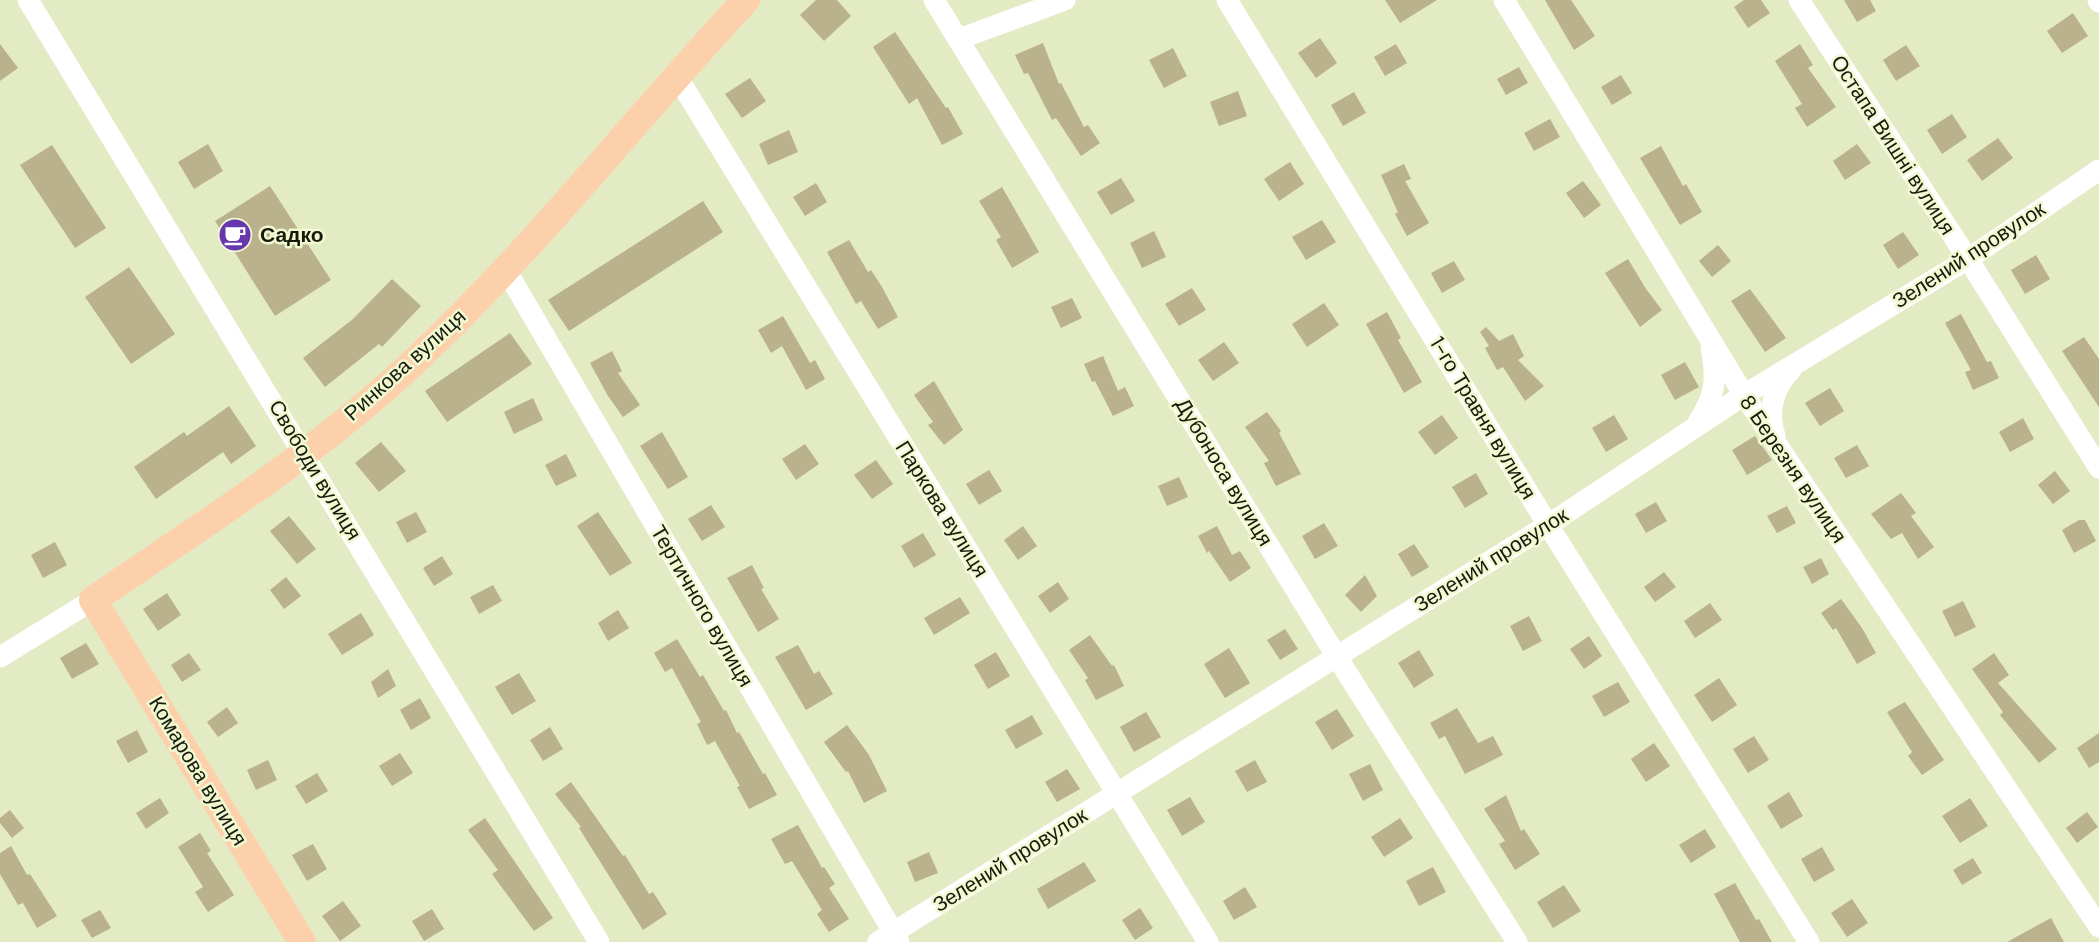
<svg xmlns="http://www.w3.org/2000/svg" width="2099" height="942" font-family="'DM Sans',sans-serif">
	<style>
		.building { fill: #bab28c }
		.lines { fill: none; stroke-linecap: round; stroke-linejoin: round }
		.minor { stroke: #fff; stroke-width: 21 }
		.major { stroke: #fdd0ac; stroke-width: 28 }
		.labels { text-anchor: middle; stroke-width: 5; stroke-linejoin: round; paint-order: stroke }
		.street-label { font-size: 21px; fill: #181a0c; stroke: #f0f9d1 }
		.poi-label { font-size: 21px; font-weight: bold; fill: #181a0c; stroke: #f0f9d1; text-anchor: start }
	</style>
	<rect width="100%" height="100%" fill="#e3ebc4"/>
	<g class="building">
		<polygon points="816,0 837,0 851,16 824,41 800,15"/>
		<polygon points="1385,0 1437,0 1400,23"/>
		<polygon points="1545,0 1571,0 1595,36 1574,50"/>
		<polygon points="1744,0 1761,0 1770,13 1748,28 1734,7"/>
		<polygon points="1844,0 1870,0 1876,11 1857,22"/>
		<polygon points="2073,13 2088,36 2062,53 2047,31"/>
		<polygon points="895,32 946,108 948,107 963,134 942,145 917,98 909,104 873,47"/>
		<polygon points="1320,38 1337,63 1316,78 1298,53"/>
		<polygon points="1043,43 1059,84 1061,83 1084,127 1088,125 1100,143 1081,156 1056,118 1052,120 1028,73 1024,74 1015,55"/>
		<polygon points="0,44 18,68 0,81"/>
		<polygon points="1396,44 1407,63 1385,76 1374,57"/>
		<polygon points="1800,44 1813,65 1808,68 1836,107 1807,127 1795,108 1802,104 1775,61"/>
		<polygon points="1906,45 1920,66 1896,81 1883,60"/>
		<polygon points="1173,48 1187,76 1164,88 1149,60"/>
		<polygon points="1519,67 1528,83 1506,95 1497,79"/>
		<polygon points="1621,75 1632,93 1612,105 1601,87"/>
		<polygon points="750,78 766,101 742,118 725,94"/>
		<polygon points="1238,91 1247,116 1219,126 1210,102"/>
		<polygon points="1354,92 1366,113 1343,126 1331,105"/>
		<polygon points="1952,114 1967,137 1942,154 1927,130"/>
		<polygon points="1550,119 1560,137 1534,151 1524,133"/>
		<polygon points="789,130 798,152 768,165 759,144"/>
		<polygon points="1998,138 2013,158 1982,181 1967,160"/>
		<polygon points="208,144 223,171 194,189 178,162"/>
		<polygon points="1857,144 1871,163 1845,180 1833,161"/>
		<polygon points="52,145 106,228 75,248 20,165"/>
		<polygon points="1661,146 1683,186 1686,184 1702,212 1680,225 1640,158"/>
		<polygon points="1290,162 1304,184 1279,201 1264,179"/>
		<polygon points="1404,164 1411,179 1405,181 1429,223 1407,236 1395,214 1398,212 1381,175"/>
		<polygon points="1121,178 1135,201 1111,215 1097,192"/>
		<polygon points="1583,181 1601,205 1584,218 1566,193"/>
		<polygon points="816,183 827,202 805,216 793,197"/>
		<polygon points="270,186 331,280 275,316 215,221"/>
		<polygon points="1002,187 1039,252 1012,268 996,240 1001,237 979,201"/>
		<polygon points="703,201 723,232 569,331 548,300"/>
		<polygon points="1322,220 1336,242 1306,260 1292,237"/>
		<polygon points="1154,231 1166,257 1142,268 1130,243"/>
		<polygon points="1903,232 1919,255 1898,269 1883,245"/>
		<polygon points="849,240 868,272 871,270 882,287 898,317 878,329 861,301 856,304 827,252"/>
		<polygon points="1718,245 1731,261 1712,277 1699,261"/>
		<polygon points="2036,255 2050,279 2025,294 2011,270"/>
		<polygon points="1628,259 1646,289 1662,310 1640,327 1605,273"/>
		<polygon points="1454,261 1465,280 1442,293 1431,273"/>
		<polygon points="129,267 175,334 131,364 85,297"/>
		<polygon points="392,279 421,306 382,347 379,344 325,387 303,358 353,319"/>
		<polygon points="1192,288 1206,310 1179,326 1165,304"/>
		<polygon points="1750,289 1786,338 1765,352 1731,301"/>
		<polygon points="1072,298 1082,318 1061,328 1051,307"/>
		<polygon points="1324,303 1339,325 1307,347 1292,324"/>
		<polygon points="1387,312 1401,338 1398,340 1422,382 1404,393 1366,324"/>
		<polygon points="1961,314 1987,362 1991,361 1999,378 1973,390 1965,372 1971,370 1945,323"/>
		<polygon points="783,316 810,363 815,360 825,379 806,390 782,346 771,353 758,330"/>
		<polygon points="1486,327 1499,341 1513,334 1524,356 1518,360 1544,386 1525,401 1503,367 1497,370 1485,348 1489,346 1480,332"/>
		<polygon points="510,333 532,364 447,422 425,391"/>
		<polygon points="2084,337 2099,359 2099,407 2062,351"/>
		<polygon points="1224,342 1239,363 1213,381 1198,360"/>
		<polygon points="612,351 622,371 618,373 640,405 623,417 608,396 590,363"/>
		<polygon points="1103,356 1118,391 1125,387 1134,406 1113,416 1095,381 1092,382 1084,364"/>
		<polygon points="1685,362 1699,387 1675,400 1661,375"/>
		<polygon points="934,381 963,430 944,445 928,425 933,422 914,395"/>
		<polygon points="1830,388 1844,411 1820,426 1805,403"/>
		<polygon points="533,398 543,420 514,434 504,412"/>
		<polygon points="229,406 256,446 231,464 223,452 156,499 134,467 184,432 187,436"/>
		<polygon points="1267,412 1281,431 1279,433 1301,474 1276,486 1264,463 1269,461 1245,427"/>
		<polygon points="1442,415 1458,438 1435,455 1418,432"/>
		<polygon points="1614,415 1628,439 1606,452 1592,428"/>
		<polygon points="2023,418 2034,439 2010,452 1999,432"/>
		<polygon points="662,432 688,477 668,489 640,446"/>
		<polygon points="1755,436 1772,460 1747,475 1732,450"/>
		<polygon points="381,442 406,471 379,492 355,463"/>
		<polygon points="805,444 819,464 796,480 782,459"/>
		<polygon points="1857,445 1869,466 1846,478 1834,458"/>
		<polygon points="566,454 577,476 556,486 545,465"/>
		<polygon points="876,460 893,484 872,499 854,475"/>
		<polygon points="989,470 1002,491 979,505 966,484"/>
		<polygon points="2055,471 2070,491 2053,504 2038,485"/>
		<polygon points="1476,473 1488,494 1465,508 1452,487"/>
		<polygon points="1179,477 1188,497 1167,506 1158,486"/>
		<polygon points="1901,493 1916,513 1911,516 1934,547 1918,559 1902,533 1891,539 1871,514"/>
		<polygon points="1656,502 1667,521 1646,533 1635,514"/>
		<polygon points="711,505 725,527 702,541 688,519"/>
		<polygon points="1787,506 1796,523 1777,533 1767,516"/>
		<polygon points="416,512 427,532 407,543 396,522"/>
		<polygon points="598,512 632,563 610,576 577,526"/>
		<polygon points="289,516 316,549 297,564 270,531"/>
		<polygon points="2079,520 2085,520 2096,541 2074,553 2062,530"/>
		<polygon points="1324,523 1338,546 1315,559 1302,536"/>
		<polygon points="1023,526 1037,546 1018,560 1004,540"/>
		<polygon points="1217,526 1232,555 1240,551 1251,568 1230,582 1209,551 1207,553 1198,536"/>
		<polygon points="923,533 936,555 914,568 901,546"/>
		<polygon points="55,542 67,565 43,578 31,555"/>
		<polygon points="1414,544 1429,567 1412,577 1398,554"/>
		<polygon points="442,556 453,574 434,586 423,568"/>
		<polygon points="1821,558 1829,574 1812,584 1803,567"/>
		<polygon points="752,565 764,588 761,589 779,619 758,632 727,578"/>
		<polygon points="1664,572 1676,587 1655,602 1644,587"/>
		<polygon points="1365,575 1377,596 1361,612 1345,595"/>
		<polygon points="286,577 301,596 284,609 270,590"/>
		<polygon points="1058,582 1069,599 1050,613 1038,596"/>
		<polygon points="493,585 502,601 479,614 470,597"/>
		<polygon points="167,593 181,615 158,631 143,609"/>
		<polygon points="960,597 970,613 934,635 924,618"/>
		<polygon points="1841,599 1862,628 1876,653 1857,664 1836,628 1833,630 1821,613"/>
		<polygon points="1963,601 1976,627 1955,637 1942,611"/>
		<polygon points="1710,603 1722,620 1695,638 1684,621"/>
		<polygon points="618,610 629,628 608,641 598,623"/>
		<polygon points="361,613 374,635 342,655 328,634"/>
		<polygon points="1529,616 1542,641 1523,651 1510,626"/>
		<polygon points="1285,629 1298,649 1280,660 1267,640"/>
		<polygon points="1090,635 1112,666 1114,665 1124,686 1096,700 1085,680 1088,678 1069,650"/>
		<polygon points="1589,636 1602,656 1584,669 1570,649"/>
		<polygon points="677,639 700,677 703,675 724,711 726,710 737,733 739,732 763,774 765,773 777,795 749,809 737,787 740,786 715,741 707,745 697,724 701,722 672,668 665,672 654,653"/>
		<polygon points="86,643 99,664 72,679 60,658"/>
		<polygon points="798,645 814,674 819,671 833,694 806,710 775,657"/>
		<polygon points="1229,648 1250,683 1225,698 1204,664"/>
		<polygon points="1419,650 1434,675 1414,688 1398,663"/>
		<polygon points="996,652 1010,676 988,689 974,665"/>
		<polygon points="189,653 201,670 182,682 171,665"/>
		<polygon points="1994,653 2009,675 1998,683 2057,749 2039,763 2000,715 2003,712 1972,669"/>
		<polygon points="388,669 396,686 378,698 371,682"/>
		<polygon points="519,673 536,701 512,715 495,687"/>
		<polygon points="1719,678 1737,705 1712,722 1694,695"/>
		<polygon points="1618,682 1630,702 1604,717 1592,696"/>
		<polygon points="420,698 431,718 411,730 400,710"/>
		<polygon points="1905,702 1944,760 1922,775 1908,756 1912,752 1887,712"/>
		<polygon points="227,707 238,723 218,737 207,722"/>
		<polygon points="1457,708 1478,743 1493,736 1503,755 1465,774 1445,736 1439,739 1430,723"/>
		<polygon points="1337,709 1354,736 1332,750 1315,722"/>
		<polygon points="1146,712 1161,737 1134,752 1120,727"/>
		<polygon points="1032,715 1043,734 1016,749 1005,730"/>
		<polygon points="847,725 869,755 887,791 864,803 848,771 846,772 824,742"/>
		<polygon points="550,727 563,749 543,761 530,740"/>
		<polygon points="137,730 148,752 128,763 116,741"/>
		<polygon points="2099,733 2099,762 2089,768 2077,748"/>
		<polygon points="1754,736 1769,760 1748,773 1733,749"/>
		<polygon points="1654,743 1670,766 1646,782 1631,759"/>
		<polygon points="400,753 413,773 392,786 379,766"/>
		<polygon points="268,760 277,780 256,790 247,770"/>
		<polygon points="1255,760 1267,782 1247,792 1235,771"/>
		<polygon points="1370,764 1383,790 1363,801 1349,774"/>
		<polygon points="1067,769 1080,789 1057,802 1045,782"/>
		<polygon points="317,773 328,791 306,804 295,786"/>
		<polygon points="571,782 623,856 625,855 649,894 653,892 667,914 643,930 579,828 581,827 555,794"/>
		<polygon points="1789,792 1803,816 1781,829 1767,806"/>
		<polygon points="1506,795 1521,831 1524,829 1540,854 1515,870 1499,844 1505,841 1484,809"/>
		<polygon points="1190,797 1205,822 1182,836 1167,810"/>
		<polygon points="160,798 169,813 146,829 136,813"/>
		<polygon points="1970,798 1988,826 1960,843 1942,816"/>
		<polygon points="10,810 24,828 12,838 0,823 0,818"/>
		<polygon points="2087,812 2098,827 2077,843 2066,828"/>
		<polygon points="485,818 553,918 534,931 492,874 498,870 468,830"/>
		<polygon points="1400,818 1413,838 1384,857 1371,837"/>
		<polygon points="798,825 822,868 824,867 835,884 829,888 849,919 829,932 817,914 822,910 792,861 785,864 771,839"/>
		<polygon points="1705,829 1716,847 1691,863 1679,845"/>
		<polygon points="200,833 211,851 207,853 234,895 208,912 195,892 203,887 178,847"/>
		<polygon points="313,844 327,869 307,881 292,855"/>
		<polygon points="11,846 27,875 30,874 57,916 37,928 23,903 18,905 0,874 0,853"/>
		<polygon points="1822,847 1835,870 1814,882 1801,859"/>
		<polygon points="929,852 938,873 915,882 907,862"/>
		<polygon points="1973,858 1982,873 1962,885 1953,870"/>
		<polygon points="1084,862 1096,881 1048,909 1037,889"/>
		<polygon points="1433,867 1446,892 1419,906 1406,881"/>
		<polygon points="1735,883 1756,920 1759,919 1772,942 1740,942 1714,894"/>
		<polygon points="1564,885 1581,911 1553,928 1537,902"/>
		<polygon points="1245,887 1257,907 1234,920 1223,901"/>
		<polygon points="1852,899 1868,923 1847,937 1831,913"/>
		<polygon points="343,901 361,926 340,941 322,916"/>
		<polygon points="1140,908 1153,928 1135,940 1122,920"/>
		<polygon points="432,909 444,929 424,941 412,921"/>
		<polygon points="100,910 111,928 92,938 81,920"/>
		<polygon points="2051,918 2064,942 2007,942"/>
	</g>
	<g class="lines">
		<g class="minor">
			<polyline points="28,0 599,942"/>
			<polyline points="934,0 1337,657 1517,942"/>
			<polyline points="1227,0 1548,525 1809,942"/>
			<polyline points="1504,0 1744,395 2099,927"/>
			<polyline points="1799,0 1968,259 2099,468"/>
			<polyline points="2098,0 2099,2"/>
			<polyline points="959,39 1065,0"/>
			<polyline points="676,75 1208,942"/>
			<polyline points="506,270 899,942"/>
			<path d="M1698,422C1716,395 1717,379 1711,347"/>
			<path d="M1775,436C1767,413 1773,387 1791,370"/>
			<polyline points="0,657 93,600"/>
			<polyline points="878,942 1548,525 1744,395 1968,259 2099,170"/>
		</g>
		<path class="major" d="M302,942L93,600C204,524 319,452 416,360C535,248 635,119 746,0"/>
	</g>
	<defs>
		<symbol id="cafe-disc" viewBox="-11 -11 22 22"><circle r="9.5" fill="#6737ae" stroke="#f0f9d1"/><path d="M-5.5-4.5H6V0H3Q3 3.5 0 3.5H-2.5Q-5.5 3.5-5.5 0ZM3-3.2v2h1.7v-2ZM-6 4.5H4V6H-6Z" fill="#fff"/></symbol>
	</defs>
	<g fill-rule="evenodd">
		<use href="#cafe-disc" x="216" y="216" width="38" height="38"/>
	</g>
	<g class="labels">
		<g class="street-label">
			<text transform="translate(1893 145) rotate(57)" y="7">Остапа Вишні вулиця</text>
			<text transform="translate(1969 255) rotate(-33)" y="7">Зелений провулок</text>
			<text transform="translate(405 365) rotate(-42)" y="7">Ринкова вулиця</text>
			<text transform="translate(1483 418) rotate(59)" y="7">1-го Травня вулиця</text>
			<text transform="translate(1793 469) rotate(56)" y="7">8 Березня вулиця</text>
			<text transform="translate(315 470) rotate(59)" y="7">Свободи вулиця</text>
			<text transform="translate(1224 472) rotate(59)" y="7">Дубоноса вулиця</text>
			<text transform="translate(942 509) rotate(58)" y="7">Паркова вулиця</text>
			<text transform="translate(1491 560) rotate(-32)" y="7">Зелений провулок</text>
			<text transform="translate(702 606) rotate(60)" y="7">Тертичного вулиця</text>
			<text transform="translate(198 771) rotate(59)" y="7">Комарова вулиця</text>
			<text transform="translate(1010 860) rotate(-32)" y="7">Зелений провулок</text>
		</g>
		<g class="poi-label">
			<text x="260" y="242">Садко</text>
		</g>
	</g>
</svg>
